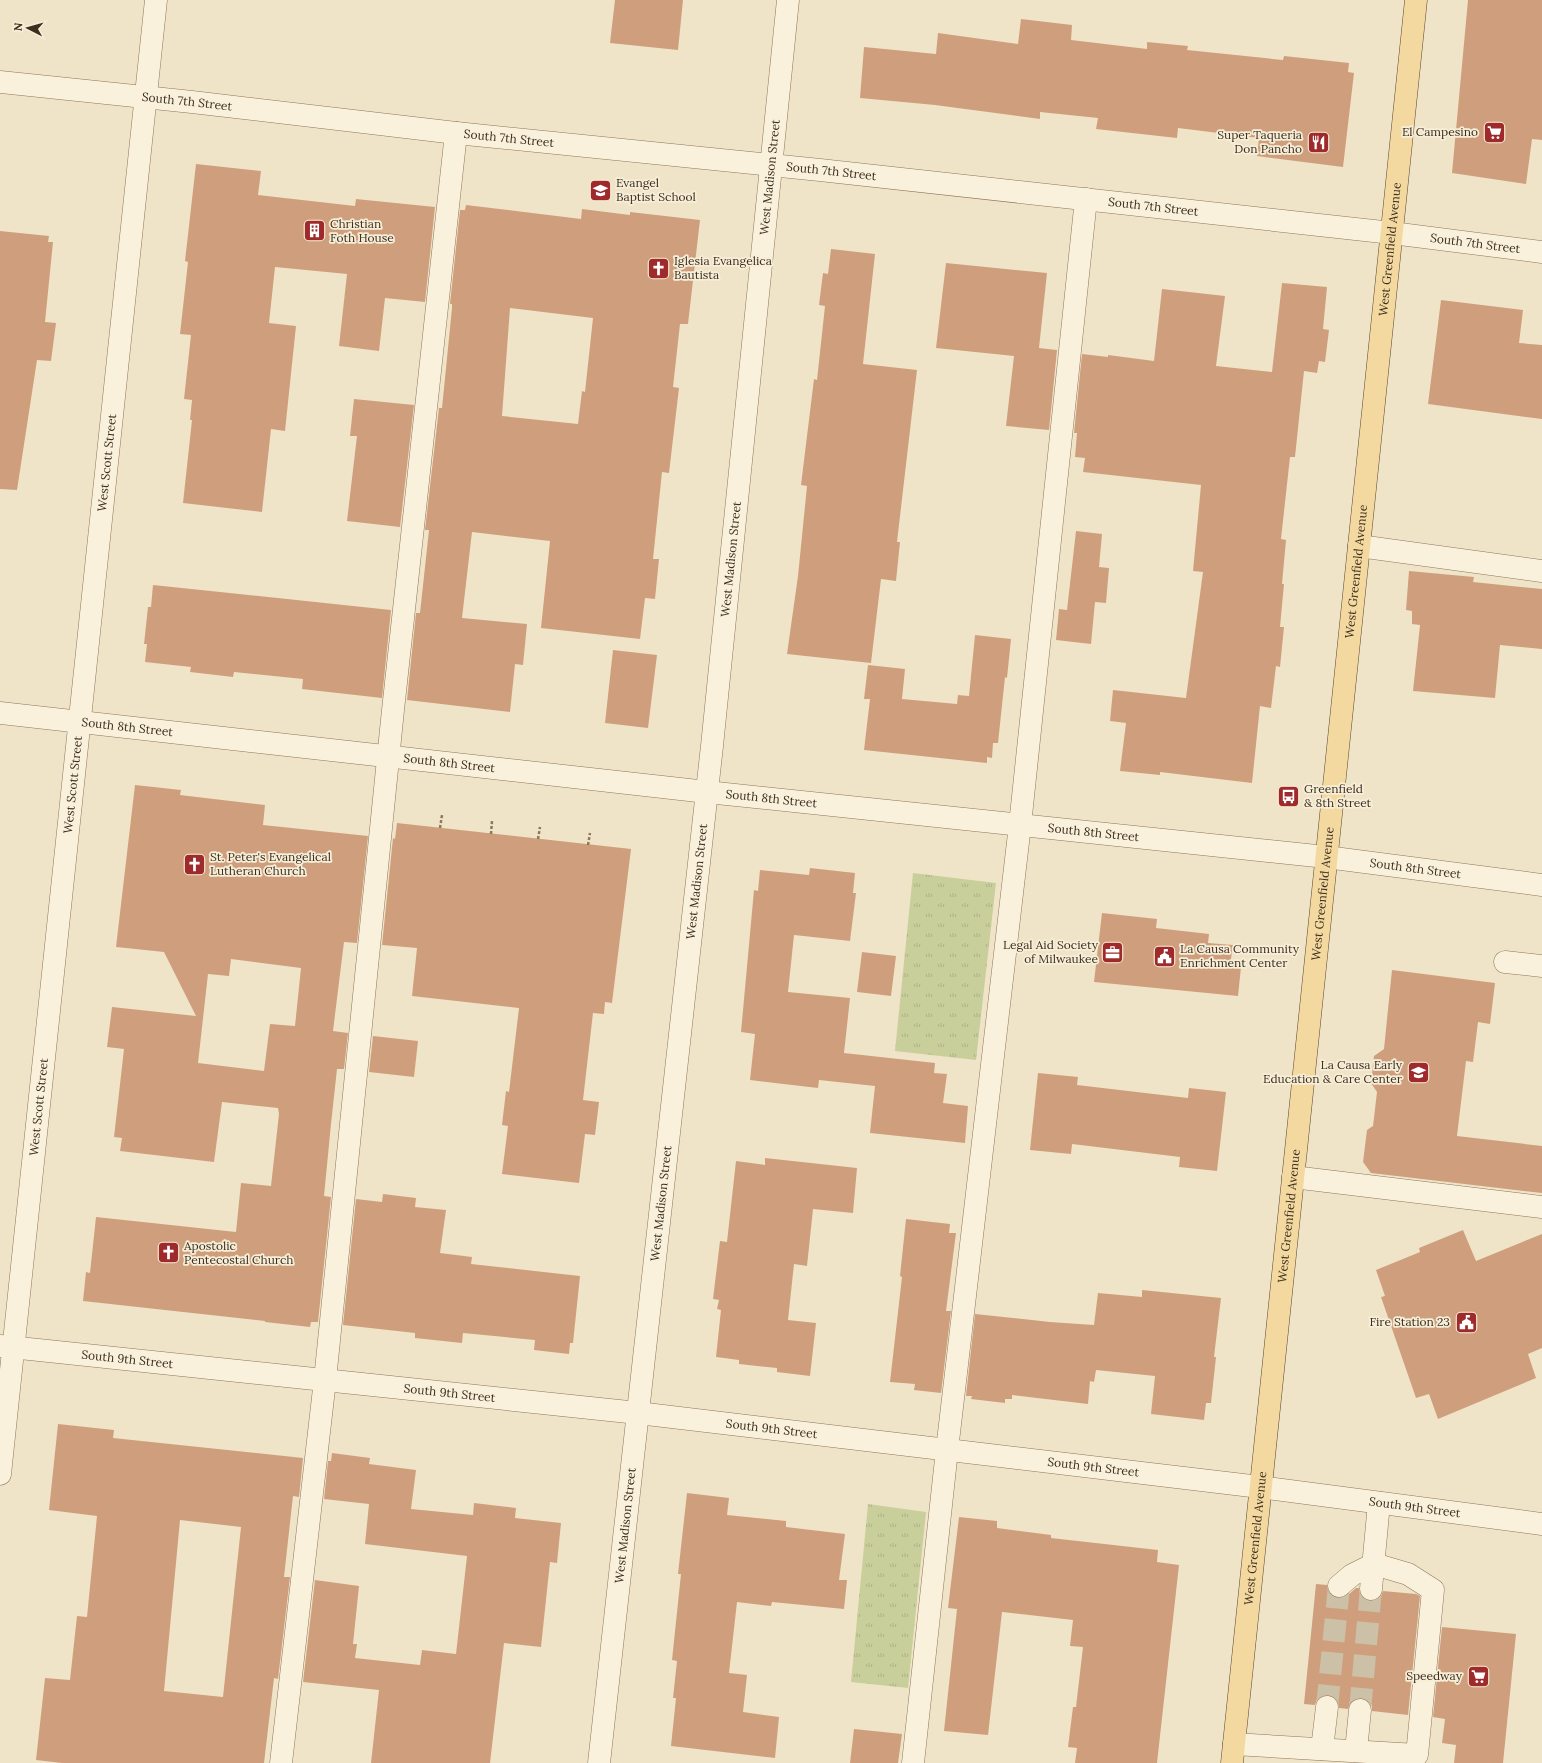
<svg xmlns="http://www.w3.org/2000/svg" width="1542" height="1763" font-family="Lora,serif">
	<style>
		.grass { fill: url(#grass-tufts) }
		.building { fill: #cf9f7d; fill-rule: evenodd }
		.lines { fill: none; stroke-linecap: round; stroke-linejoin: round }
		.minor-tunnel { stroke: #ccc0a6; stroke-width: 22; stroke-dasharray: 22 11; stroke-linecap: butt }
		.minor-casing { stroke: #8d765c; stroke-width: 23 }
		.major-casing { stroke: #5b4430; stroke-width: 23 }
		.path { stroke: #8d765c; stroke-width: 2.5; stroke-dasharray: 3 2; stroke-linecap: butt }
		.minor { stroke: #faf1dc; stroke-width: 22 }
		.major { stroke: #f3d9a0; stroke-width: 22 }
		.labels { text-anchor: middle; stroke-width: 3.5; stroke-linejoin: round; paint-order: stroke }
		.street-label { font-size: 12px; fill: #3d2e20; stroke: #f7eed8 }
		.poi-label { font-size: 12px; fill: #3d2e20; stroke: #f7eed8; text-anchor: start }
	</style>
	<defs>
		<pattern id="grass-tufts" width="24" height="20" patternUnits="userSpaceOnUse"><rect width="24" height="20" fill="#c9cf9b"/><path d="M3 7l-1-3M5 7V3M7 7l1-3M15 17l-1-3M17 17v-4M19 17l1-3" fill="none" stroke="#aeb285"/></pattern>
	</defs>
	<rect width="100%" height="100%" fill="#f0e4c8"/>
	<g class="grass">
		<polygon points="913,873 996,883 976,1060 895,1051"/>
		<polygon points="868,1504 926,1512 908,1688 851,1682"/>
	</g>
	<g class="building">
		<polygon points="615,0 683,0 678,50 610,43"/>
		<polygon points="1468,0 1542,0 1542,140 1532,139 1526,184 1452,173"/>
		<polygon points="1021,19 1072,25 1071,40 1147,49 1147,42 1188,46 1187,50 1283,60 1284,56 1349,63 1348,72 1354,73 1343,167 1257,156 1259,138 1178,128 1177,138 1096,129 1098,118 1040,112 1040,119 935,105 860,98 864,47 936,54 938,33 1018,44"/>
		<polygon points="196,164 261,171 258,195 355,206 356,199 435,207 425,302 385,298 379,351 339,346 347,274 275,267 269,323 296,326 285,431 271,429 262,512 183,503 192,420 190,420 192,400 184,399 191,335 180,334 188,262 185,261"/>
		<path d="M466,205L581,219L582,209L630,215V212L700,220L688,324H680L673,387L679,388L669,473L662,472L653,559H659L655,599L645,598L640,639L541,628L550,541L472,532L462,618L527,624L523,665L515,664L510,712L407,700L416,613H420L429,530H425L439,408H442L452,308V304H450L460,210H465ZM510,308L593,318L585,392L582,391L578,424L502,416Z"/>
		<polygon points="0,231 49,236 48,242 53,242 45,322 56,323 51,361 37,360 17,490 0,489"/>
		<polygon points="831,249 875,254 863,364 917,370 897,542 900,542 896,581 881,579 871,663 787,654 798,576 807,486 801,485 814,379 817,380 825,306 819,305 823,273 828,274"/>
		<polygon points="946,263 1047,273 1039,348 1057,350 1049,430 1006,426 1014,356 936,348"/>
		<polygon points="1282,283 1327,287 1323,329 1329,330 1325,362 1319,361 1317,373 1304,371 1295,457 1290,457 1281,539 1286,540 1282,584 1284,584 1280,627 1284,627 1280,667 1276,666 1271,708 1260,706 1252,783 1160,772 1160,775 1120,771 1126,723 1110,721 1113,690 1186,698 1203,572 1193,571 1201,485 1083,472 1085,458 1075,457 1077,433 1074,433 1082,354 1108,357 1108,355 1154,361 1162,289 1225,296 1216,366 1272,372"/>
		<polygon points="1441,300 1523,310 1519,343 1542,345 1542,419 1428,404"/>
		<polygon points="354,399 414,405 400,527 347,521 357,436 350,436"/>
		<polygon points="1076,531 1102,534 1099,567 1109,568 1106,603 1095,602 1091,644 1056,640 1059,609 1067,610"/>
		<polygon points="1409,571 1474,577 1473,582 1542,589 1542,649 1500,645 1495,698 1413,691 1420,625 1412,624 1412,611 1406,610"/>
		<polygon points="153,585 391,610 382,698 302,689 303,679 234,672 233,677 190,672 191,667 145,662 147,644 144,644 148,607 151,607"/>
		<polygon points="975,635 1011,639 1007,678 1005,677 998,743 993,743 992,758 987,757 987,763 864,750 870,699 864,699 868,665 905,669 902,699 957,704 958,695 969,696"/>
		<polygon points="613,650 657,655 648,728 605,723"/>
		<path d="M135,785L181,790L180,795L265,805L263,825L368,836L357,943L344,942L333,1031L348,1033L344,1069H337L331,1124L324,1196L331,1197L318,1322H311L310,1327L265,1322V1321L83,1301L86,1272L90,1273L96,1217L236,1232L241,1183L271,1186L279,1114L278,1108L222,1102L214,1162L120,1151L122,1138L114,1137L124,1049L107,1047L112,1007L196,1016L164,952L116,947ZM231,959L301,968L295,1026L270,1024L264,1071L198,1063L208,974L229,976Z"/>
		<polygon points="397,823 631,849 612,1003 605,1002 604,1014 593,1013 583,1100 599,1102 595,1135 585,1134 579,1183 502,1174 508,1126 502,1125 506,1091 509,1092 519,1008 412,996 417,948 382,945 393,838 395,839"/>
		<polygon points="810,868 855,873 853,893 856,893 850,941 794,935 788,992 850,998 844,1053 935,1063 934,1073 947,1074 943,1103 968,1106 965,1143 870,1133 875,1086 819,1080 818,1088 750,1080 755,1034 741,1032 754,890 758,891 760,870 809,875"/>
		<polygon points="1102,913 1157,919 1156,928 1209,934 1208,943 1233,945 1230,966 1241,967 1238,996 1094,982"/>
		<polygon points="862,952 896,956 891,996 857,992"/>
		<polygon points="1392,970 1495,983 1490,1024 1478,1022 1473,1062 1466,1061 1457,1136 1542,1146 1542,1193 1371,1173 1363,1162 1367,1130 1373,1126 1377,1092 1371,1083 1374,1056 1384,1049"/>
		<polygon points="373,1036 418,1041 414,1077 369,1072"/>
		<polygon points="1038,1073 1078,1077 1077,1085 1188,1098 1189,1088 1226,1092 1217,1171 1179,1167 1180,1157 1072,1144 1071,1154 1030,1150"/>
		<polygon points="765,1158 857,1168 853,1213 813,1209 807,1266 794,1264 788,1320 816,1323 810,1376 777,1372 777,1368 739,1364 739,1360 716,1357 721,1310 717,1309 719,1300 713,1299 720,1241 727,1242 736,1161 765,1165"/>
		<polygon points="383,1194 416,1198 415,1207 446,1210 440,1253 472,1257 471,1264 580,1276 573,1343 570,1343 569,1354 534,1350 535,1340 463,1333 462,1343 415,1338 415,1333 343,1325 356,1199 382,1202"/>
		<polygon points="906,1219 950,1224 949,1233 956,1233 946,1311 951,1311 941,1393 914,1390 915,1384 890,1382 902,1277 900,1276"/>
		<polygon points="1463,1230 1476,1261 1542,1234 1542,1348 1528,1354 1536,1378 1438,1419 1429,1394 1416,1398 1381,1297 1385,1296 1376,1270 1420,1252 1419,1248"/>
		<polygon points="1142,1290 1221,1298 1214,1357 1216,1357 1211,1403 1206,1403 1204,1420 1151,1414 1155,1376 1096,1370 1094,1382 1090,1381 1088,1404 1012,1395 1012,1399 1005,1399 1005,1403 971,1399 972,1396 966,1396 975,1314 1050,1322 1094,1325 1098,1293 1142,1297"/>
		<path d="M58,1424L114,1430L113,1438L303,1458L299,1497L293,1496L284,1577H290L278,1679L274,1678L264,1763H62L36,1760L45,1678L70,1680L77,1616L87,1617L97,1516L49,1510ZM180,1520L241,1527L223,1697L164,1691Z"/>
		<polygon points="332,1453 370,1458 369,1464 416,1470 411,1509 473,1515 474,1503 516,1508 515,1518 561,1523 557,1563 550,1562 541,1647 504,1643 490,1763 371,1763 379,1690 303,1682 315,1580 359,1586 353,1644 357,1644 355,1658 420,1665 422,1650 456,1654 467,1556 365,1544 369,1504 324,1499 328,1461 331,1461"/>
		<polygon points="687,1493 729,1498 727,1515 786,1521 786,1527 845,1534 839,1580 847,1580 844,1609 772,1602 771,1606 737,1602 729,1673 747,1675 743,1712 779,1717 775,1758 671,1746 676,1698 673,1698 677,1661 672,1660 681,1574 678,1574"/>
		<polygon points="959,1517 997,1521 997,1528 1051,1535 1051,1538 1158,1550 1157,1562 1179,1565 1157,1763 1075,1763 1077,1748 1068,1747 1073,1707 1076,1707 1083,1647 1070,1646 1073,1620 1002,1612 988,1735 944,1731 957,1609 948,1608"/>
		<polygon points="1316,1584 1327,1585 1329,1594 1335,1598 1341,1598 1347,1596 1356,1588 1359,1588 1360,1594 1363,1599 1369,1601 1377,1600 1381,1596 1383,1591 1416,1594 1420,1596 1408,1715 1372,1711 1372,1705 1368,1700 1361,1698 1355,1698 1350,1702 1348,1709 1339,1708 1338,1702 1335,1697 1328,1695 1322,1696 1317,1699 1315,1705 1304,1704"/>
		<polygon points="1442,1627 1516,1634 1503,1763 1454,1763 1456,1745 1442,1743 1445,1719 1433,1717"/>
		<polygon points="854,1729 902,1734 898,1763 850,1763"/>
	</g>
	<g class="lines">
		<g class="minor-tunnel">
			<polyline points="1327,1707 1339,1586"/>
			<polyline points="1360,1710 1371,1589"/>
		</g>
		<defs>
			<g id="minor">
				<path id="s1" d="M0,82L192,102L456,133L820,170L1392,233L1542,252"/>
				<polyline points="1359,546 1542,571"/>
				<path id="s2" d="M0,713L707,792L1326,857L1542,885"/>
				<polyline points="1505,962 1542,966"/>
				<polyline points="1293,1177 1542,1207"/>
				<path id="s3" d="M0,1346L638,1413L1260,1487L1542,1524"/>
				<path id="s4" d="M0,1474L156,0"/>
				<polyline points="1371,1589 1379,1503"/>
				<polyline points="1234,1744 1417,1755 1433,1590 1408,1574 1374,1564 1352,1575 1339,1586"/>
				<polyline points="1322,1749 1327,1707"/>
				<polyline points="1356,1751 1360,1710"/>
				<polyline points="281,1763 325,1380 393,710 456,133"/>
				<path id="s5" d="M599,1763L712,746L788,0"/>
				<polyline points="913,1763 947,1450 1020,825 1086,199"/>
			</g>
			<g id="major">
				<path id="s6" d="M1232,1763L1416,0"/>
			</g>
		</defs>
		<use href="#minor" class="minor-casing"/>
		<use href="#major" class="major-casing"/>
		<g class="path">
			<polyline points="440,828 442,815"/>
			<polyline points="491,834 492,821"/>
			<polyline points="538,839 540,827"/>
			<polyline points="588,845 590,833"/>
		</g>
		<use href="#minor" class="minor"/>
		<use href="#major" class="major"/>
	</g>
	<defs>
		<symbol id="supermarket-square" viewBox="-11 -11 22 22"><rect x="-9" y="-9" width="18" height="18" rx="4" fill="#9e2a2b" stroke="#f7eed8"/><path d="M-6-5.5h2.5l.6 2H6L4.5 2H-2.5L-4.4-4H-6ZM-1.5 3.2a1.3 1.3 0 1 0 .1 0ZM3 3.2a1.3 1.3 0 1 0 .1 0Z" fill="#fff"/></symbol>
		<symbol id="restaurant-square" viewBox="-11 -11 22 22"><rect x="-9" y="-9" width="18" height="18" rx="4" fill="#9e2a2b" stroke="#f7eed8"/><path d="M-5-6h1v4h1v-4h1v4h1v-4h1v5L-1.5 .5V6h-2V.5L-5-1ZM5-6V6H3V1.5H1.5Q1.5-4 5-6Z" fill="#fff"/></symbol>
		<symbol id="school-square" viewBox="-11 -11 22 22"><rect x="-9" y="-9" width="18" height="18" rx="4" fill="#9e2a2b" stroke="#f7eed8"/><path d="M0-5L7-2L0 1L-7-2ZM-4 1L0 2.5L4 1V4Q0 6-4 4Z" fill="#fff"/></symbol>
		<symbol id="building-square" viewBox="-11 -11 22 22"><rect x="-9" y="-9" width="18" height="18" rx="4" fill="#9e2a2b" stroke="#f7eed8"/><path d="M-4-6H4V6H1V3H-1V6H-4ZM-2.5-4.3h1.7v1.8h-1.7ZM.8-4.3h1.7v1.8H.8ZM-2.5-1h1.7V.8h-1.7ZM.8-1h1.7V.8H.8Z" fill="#fff"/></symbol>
		<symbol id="church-square" viewBox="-11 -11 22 22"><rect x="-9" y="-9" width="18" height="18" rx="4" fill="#9e2a2b" stroke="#f7eed8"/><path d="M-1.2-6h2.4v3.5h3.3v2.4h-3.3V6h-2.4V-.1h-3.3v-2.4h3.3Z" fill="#fff"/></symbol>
		<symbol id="bus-square" viewBox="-11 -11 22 22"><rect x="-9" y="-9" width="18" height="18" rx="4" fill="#9e2a2b" stroke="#f7eed8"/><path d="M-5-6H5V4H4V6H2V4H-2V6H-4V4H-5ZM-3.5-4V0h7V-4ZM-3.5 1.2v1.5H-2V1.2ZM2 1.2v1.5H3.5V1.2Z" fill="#fff"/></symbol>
		<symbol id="office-square" viewBox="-11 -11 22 22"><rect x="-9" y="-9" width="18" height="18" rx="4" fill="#9e2a2b" stroke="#f7eed8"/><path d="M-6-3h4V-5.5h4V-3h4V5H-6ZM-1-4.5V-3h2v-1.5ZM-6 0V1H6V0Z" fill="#fff"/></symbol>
		<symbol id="civic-square" viewBox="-11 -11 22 22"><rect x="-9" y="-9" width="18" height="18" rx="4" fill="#9e2a2b" stroke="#f7eed8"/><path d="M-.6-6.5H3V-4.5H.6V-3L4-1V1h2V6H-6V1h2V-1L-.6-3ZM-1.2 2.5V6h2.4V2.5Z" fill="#fff"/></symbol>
	</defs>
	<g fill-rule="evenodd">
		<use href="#supermarket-square" x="1482" y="120" width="25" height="25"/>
		<use href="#restaurant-square" x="1306" y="130" width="25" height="25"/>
		<use href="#school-square" x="588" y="178" width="25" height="25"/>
		<use href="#building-square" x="302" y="218" width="25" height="25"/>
		<use href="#church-square" x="646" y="256" width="25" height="25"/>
		<use href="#bus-square" x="1276" y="784" width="25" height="25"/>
		<use href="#church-square" x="182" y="852" width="25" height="25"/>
		<use href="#office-square" x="1100" y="940" width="25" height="25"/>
		<use href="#civic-square" x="1152" y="944" width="25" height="25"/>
		<use href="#school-square" x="1406" y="1060" width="25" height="25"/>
		<use href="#church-square" x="156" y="1240" width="25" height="25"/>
		<use href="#civic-square" x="1454" y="1310" width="25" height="25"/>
		<use href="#supermarket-square" x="1466" y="1664" width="25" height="25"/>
	</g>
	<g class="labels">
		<g class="street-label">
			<text dy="4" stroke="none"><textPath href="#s1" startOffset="188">South 7th Street</textPath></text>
			<text dy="4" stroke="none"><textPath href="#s1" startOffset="512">South 7th Street</textPath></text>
			<text dy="4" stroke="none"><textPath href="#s1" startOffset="836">South 7th Street</textPath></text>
			<text dy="4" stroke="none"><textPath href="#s5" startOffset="1595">West Madison Street</textPath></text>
			<text dy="4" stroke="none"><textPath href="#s1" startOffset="1160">South 7th Street</textPath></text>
			<text dy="4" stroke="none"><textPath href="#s1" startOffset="1484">South 7th Street</textPath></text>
			<text dy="4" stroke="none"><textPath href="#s6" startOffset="1522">West Greenfield Avenue</textPath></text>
			<text dy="4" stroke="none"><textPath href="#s4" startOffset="1017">West Scott Street</textPath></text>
			<text dy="4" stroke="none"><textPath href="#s5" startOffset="1211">West Madison Street</textPath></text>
			<text dy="4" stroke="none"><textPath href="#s6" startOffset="1198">West Greenfield Avenue</textPath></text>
			<text dy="4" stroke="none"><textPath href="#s2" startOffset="128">South 8th Street</textPath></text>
			<text dy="4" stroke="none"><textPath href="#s2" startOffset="452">South 8th Street</textPath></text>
			<text dy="4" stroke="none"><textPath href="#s4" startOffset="693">West Scott Street</textPath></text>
			<text dy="4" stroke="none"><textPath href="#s2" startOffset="776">South 8th Street</textPath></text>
			<text dy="4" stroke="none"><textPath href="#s2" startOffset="1100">South 8th Street</textPath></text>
			<text dy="4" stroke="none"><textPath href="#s2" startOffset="1424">South 8th Street</textPath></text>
			<text dy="4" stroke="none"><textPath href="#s5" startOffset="887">West Madison Street</textPath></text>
			<text dy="4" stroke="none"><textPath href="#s6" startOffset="874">West Greenfield Avenue</textPath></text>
			<text dy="4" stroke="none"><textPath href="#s4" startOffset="369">West Scott Street</textPath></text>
			<text dy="4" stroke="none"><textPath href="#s5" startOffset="563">West Madison Street</textPath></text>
			<text dy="4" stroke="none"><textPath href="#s6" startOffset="550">West Greenfield Avenue</textPath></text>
			<text dy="4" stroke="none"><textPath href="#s3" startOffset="128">South 9th Street</textPath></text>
			<text dy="4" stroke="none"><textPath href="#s3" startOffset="452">South 9th Street</textPath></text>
			<text dy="4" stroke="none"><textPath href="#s3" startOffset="776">South 9th Street</textPath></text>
			<text dy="4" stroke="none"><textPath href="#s3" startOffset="1100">South 9th Street</textPath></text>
			<text dy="4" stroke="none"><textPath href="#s3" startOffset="1424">South 9th Street</textPath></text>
			<text dy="4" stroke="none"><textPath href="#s5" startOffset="239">West Madison Street</textPath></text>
			<text dy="4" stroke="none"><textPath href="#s6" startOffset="226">West Greenfield Avenue</textPath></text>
		</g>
		<g class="poi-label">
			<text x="1478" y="136" text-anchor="end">El Campesino</text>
			<text x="1302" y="139" text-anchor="end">Super Taqueria<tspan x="1302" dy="14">Don Pancho</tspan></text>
			<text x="616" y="187">Evangel<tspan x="616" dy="14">Baptist School</tspan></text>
			<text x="330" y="228">Christian<tspan x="330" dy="14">Foth House</tspan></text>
			<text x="674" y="265">Iglesia Evangelica<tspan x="674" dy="14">Bautista</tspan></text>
			<text x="1304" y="793">Greenfield<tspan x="1304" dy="14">&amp; 8th Street</tspan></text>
			<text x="210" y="861">St. Peter's Evangelical<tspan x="210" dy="14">Lutheran Church</tspan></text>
			<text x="1098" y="949" text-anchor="end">Legal Aid Society<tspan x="1098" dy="14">of Milwaukee</tspan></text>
			<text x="1180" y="953">La Causa Community<tspan x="1180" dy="14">Enrichment Center</tspan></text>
			<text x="1402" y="1069" text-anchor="end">La Causa Early<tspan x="1402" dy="14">Education &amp; Care Center</tspan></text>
			<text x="184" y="1250">Apostolic<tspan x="184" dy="14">Pentecostal Church</tspan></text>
			<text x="1450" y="1326" text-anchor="end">Fire Station 23</text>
			<text x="1462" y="1680" text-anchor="end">Speedway</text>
		</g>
	</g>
	<g transform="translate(28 28) rotate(276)" stroke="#f7eed8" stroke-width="3" paint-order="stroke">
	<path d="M0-3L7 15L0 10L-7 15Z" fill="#3d2e20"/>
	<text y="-6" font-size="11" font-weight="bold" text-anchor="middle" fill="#3d2e20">N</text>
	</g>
</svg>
